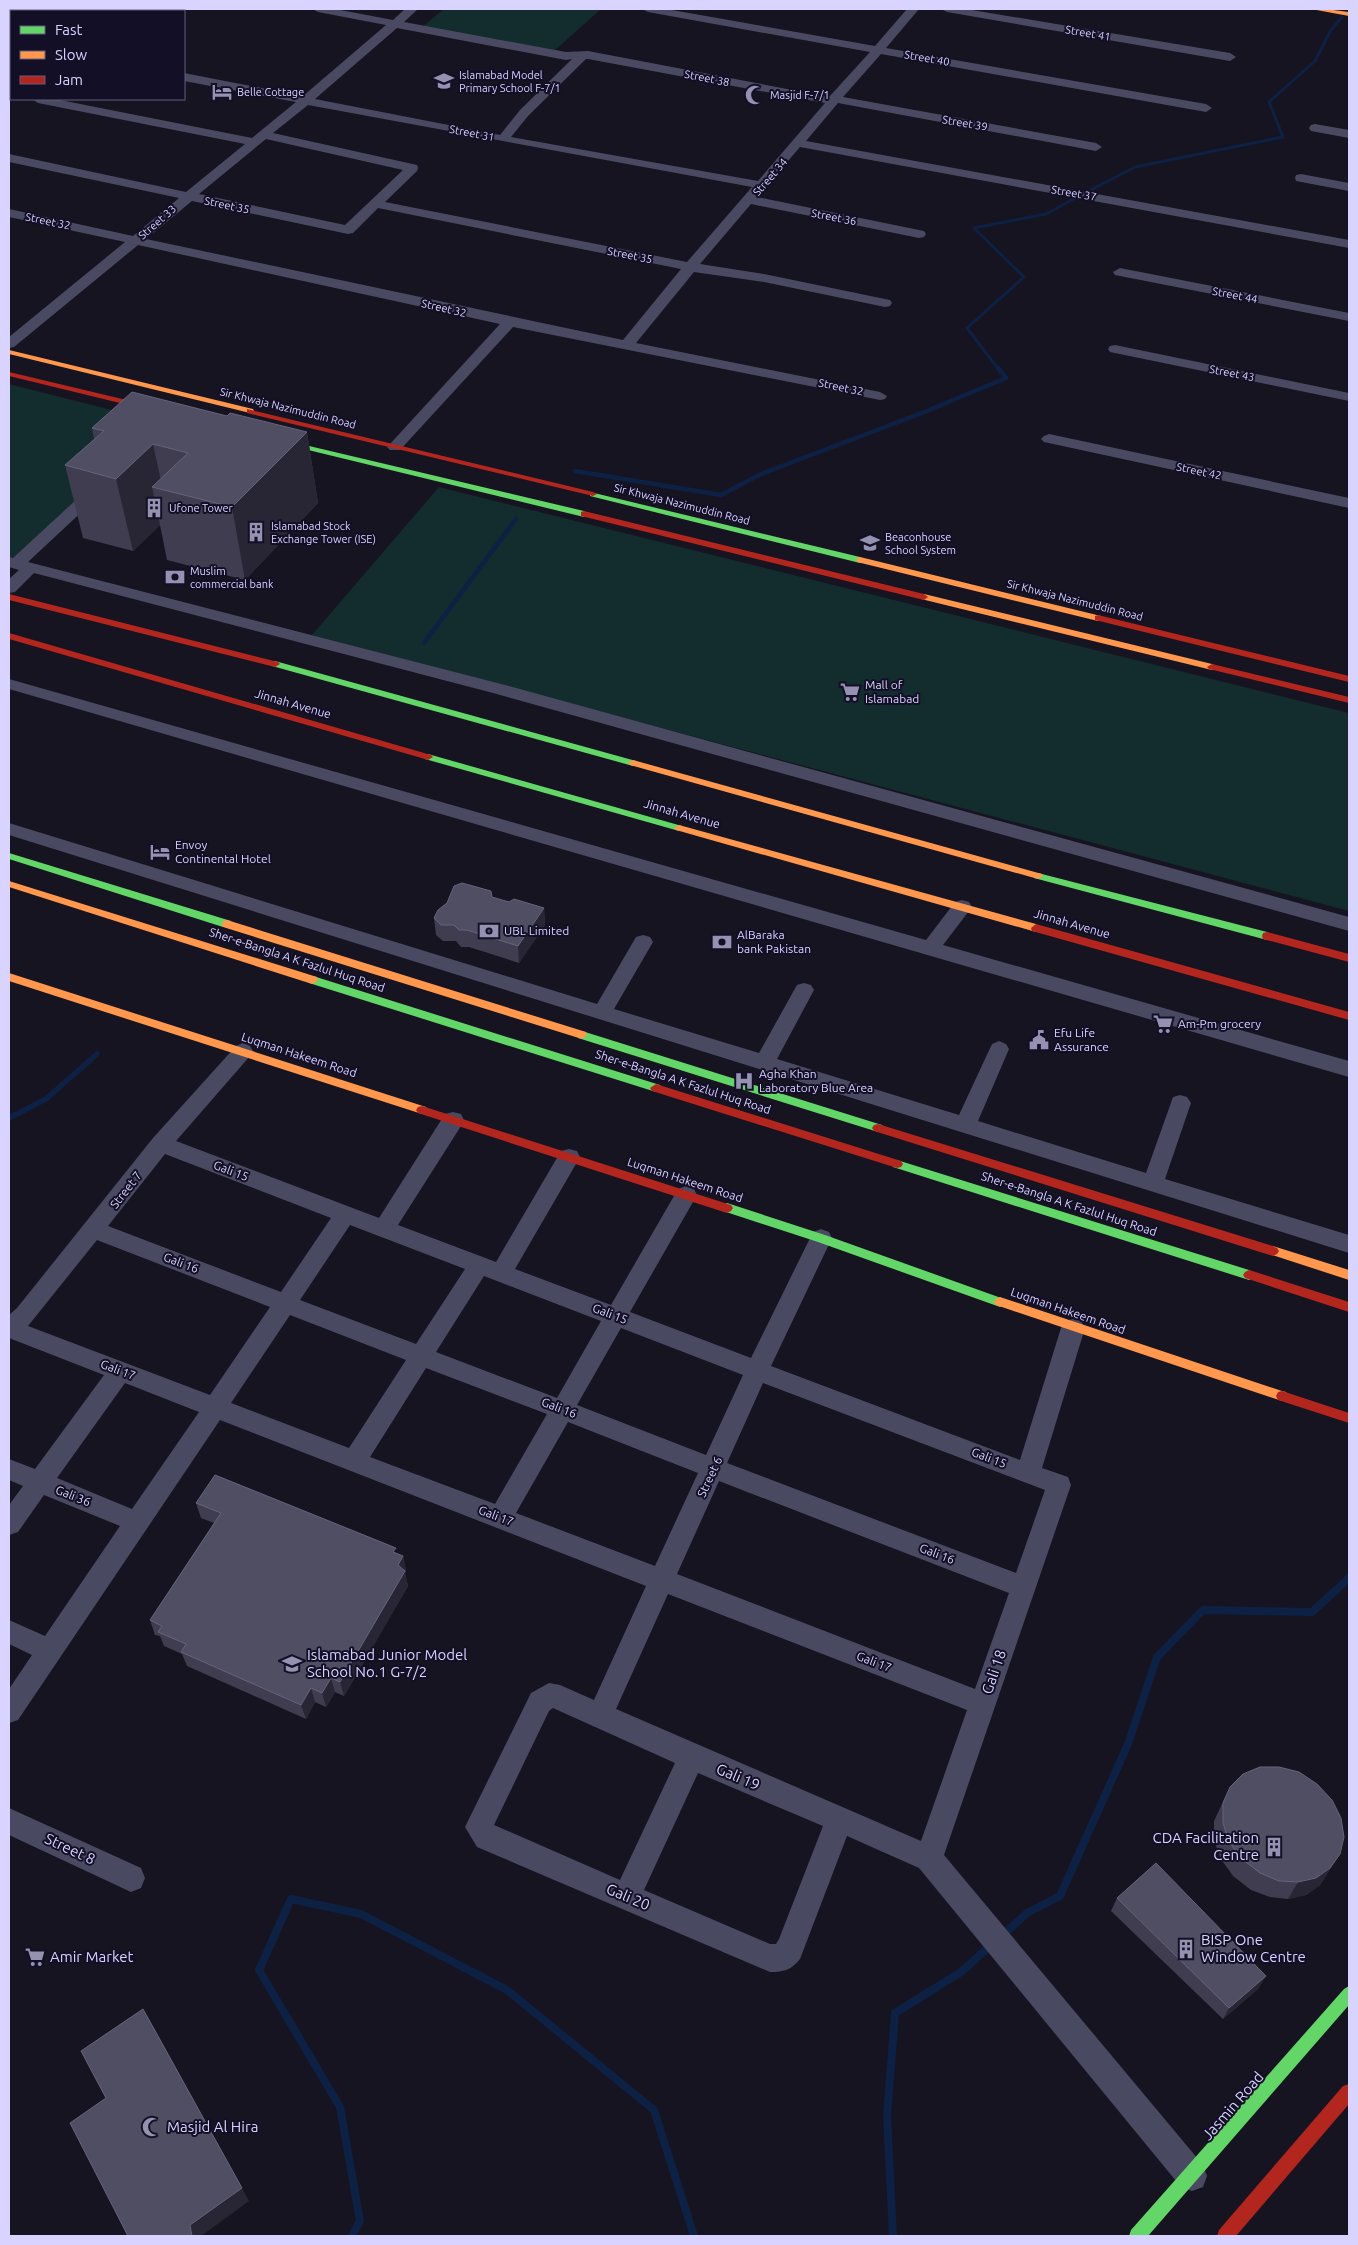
<svg xmlns="http://www.w3.org/2000/svg" width="1358" height="2245" font-family="Ubuntu,sans-serif">
	<style>
		.green { fill: #132c2d }
		.lines { fill: none; stroke-linecap: round; stroke-linejoin: round }
		.stream-far3 { stroke: #0d2144; stroke-width: 3 }
		.stream-far2 { stroke: #0d2144; stroke-width: 4.5 }
		.stream-far1 { stroke: #0d2144; stroke-width: 5.5 }
		.stream { stroke: #0d2144; stroke-width: 8 }
		.street { fill: #4a4962; fill-rule: evenodd }
		.fast { fill: #63d668; fill-rule: evenodd }
		.slow { fill: #ff974d; fill-rule: evenodd }
		.jam { fill: #b3261e; fill-rule: evenodd }
		.wall { fill: #403d50 }
		.shaded-wall { fill: #282635 }
		.building { fill: #504e63; stroke: #66637b }
		.labels { text-anchor: middle; stroke-width: 4; stroke-linejoin: round; paint-order: stroke }
		.far-street-label { font-size: 11px; fill: #d9d4ff; stroke: #130f26 }
		.far-poi-label { font-size: 11px; fill: #d9d4ff; stroke: #130f26; text-anchor: start }
		.poi-label { font-size: 12px; fill: #d9d4ff; stroke: #130f26; text-anchor: start }
		.street-label { font-size: 12px; fill: #d9d4ff; stroke: #130f26 }
		.near-poi-label { font-size: 15px; fill: #d9d4ff; stroke: #130f26; text-anchor: start }
		.near-street-label { font-size: 15px; fill: #d9d4ff; stroke: #130f26 }
	</style>
	<rect width="100%" height="100%" fill="#161421"/>
	<g class="green">
		<polygon points="444,9 601,9 553,52 422,27"/>
		<polygon points="9,384 159,422 13,560 9,559"/>
		<polygon points="439,487 1349,713 1349,911 312,635"/>
	</g>
	<g class="lines">
		<g class="stream-far3">
			<polyline points="1087,192 1135,167 1283,137 1269,102 1315,61 1331,30 1342,17"/>
			<polyline points="999,370 967,328 1024,277 974,228 1046,214 1079,196"/>
		</g>
		<g class="stream-far2">
			<polyline points="575,471 721,495 761,474 922,413 1006,378 998,368"/>
			<polyline points="424,643 516,519"/>
		</g>
		<polyline class="stream-far1" points="9,1118 46,1099 97,1054"/>
		<g class="stream">
			<polyline points="1003,1935 1027,1913 1060,1896 1128,1744 1157,1657 1203,1610 1312,1612 1349,1578"/>
			<polyline points="352,2236 360,2221 340,2107 259,1970 291,1899 361,1914 507,1990 654,2110 694,2236"/>
			<polyline points="893,2236 887,2117 895,2013 961,1972 990,1946"/>
		</g>
		<g class="street">
			<path d="M312,9H335L393,20L405,9H418L404,22L566,52L588,51L829,97L870,52L648,12L642,9H666L875,46L907,9H919L886,48L1206,104L1212,108L1206,112L881,54L843,97L1096,143L1102,147L1096,151L838,103L806,141L1349,240V248L800,147L757,197L919,230L924,231L926,234L924,237L919,238L751,204L700,264L764,274L885,299L890,300L892,303L890,306L885,307L764,282L694,272L636,343L880,392L887,396L885,399L880,400L513,327L400,450H390L387,447L390,444L500,324L138,245L14,347L9,348V337L125,242L9,217V209L133,236L179,198L9,162V154L186,192L245,144L38,103L32,99H55L252,138L296,102L184,81V73L303,96L386,25L318,12ZM397,28L566,60L572,59L520,110L500,135L315,99ZM586,59H588L825,103L758,181L511,137L528,116ZM308,105L752,187L687,262L385,202L417,171L418,168L417,165L273,133ZM266,139L403,170L345,225L199,194ZM192,201L348,234L353,233L378,208L681,269L623,340L146,239Z"/>
			<polygon points="941,9 966,9 1230,53 1236,57 1230,61 947,12"/>
			<rect x="9" y="89" width="2" height="8"/>
			<polygon points="1315,124 1349,130 1349,138 1311,131 1309,128 1311,125"/>
			<polygon points="1301,174 1349,183 1349,191 1296,181 1295,178 1296,175"/>
			<polygon points="1120,268 1349,313 1349,321 1115,275 1113,272"/>
			<polygon points="1115,345 1349,393 1349,401 1110,352 1108,349 1110,346"/>
			<polygon points="1049,434 1349,498 1349,508 1044,442 1041,439 1044,436"/>
			<polygon points="97,484 103,486 105,489 103,492 28,562 505,685 1349,917 1349,931 493,693 34,573 15,592 9,593 9,579 19,570 9,567 9,557 13,558 91,486"/>
			<polygon points="9,679 926,940 955,902 962,900 969,902 972,907 943,945 1349,1061 1349,1077 9,689"/>
			<polygon points="9,823 597,1004 636,937 643,935 650,937 653,942 614,1009 759,1053 797,985 804,983 811,985 814,990 777,1059 959,1115 992,1044 999,1041 1006,1044 1009,1049 978,1121 1146,1173 1173,1097 1180,1095 1187,1097 1191,1103 1165,1179 1349,1235 1349,1253 9,835"/>
			<path d="M243,1043L250,1046L253,1051L250,1056L176,1141L379,1218L445,1114L453,1112L461,1114L464,1120L461,1126L398,1225L496,1262L561,1151L569,1149L577,1151L580,1157L515,1269L611,1305L678,1189L686,1186L694,1189L697,1195L630,1312L751,1358L813,1232L821,1229L829,1232L832,1238L771,1366L1020,1460L1061,1328L1065,1321L1073,1319L1081,1321L1085,1328L1042,1468L1068,1477L1071,1485L944,1855L1203,2165L1207,2176L1203,2187L1192,2191L1181,2187L919,1868L847,1836L800,1959C791,1970 784,1972 770,1972L477,1847L465,1827L531,1693L549,1683L560,1685L594,1700L646,1586L220,1420L18,1720L9,1723V1689L32,1655L9,1644V1620L45,1636L120,1526L44,1495L18,1532L9,1535V1505L23,1486L9,1480V1459L35,1469L104,1375L9,1338V1315L17,1308L153,1138L236,1046ZM165,1154L331,1218L281,1292L108,1226ZM350,1225L465,1269L416,1344L300,1300ZM97,1240L270,1307L210,1395L28,1326ZM484,1276L601,1321L557,1398L436,1352ZM290,1315L406,1360L349,1448L231,1403ZM621,1328L743,1375L706,1455L577,1405ZM426,1368L547,1414L495,1504L370,1457ZM125,1383L199,1412L132,1509L57,1478ZM763,1383L1045,1490L1016,1573L727,1463ZM568,1422L698,1473L655,1566L516,1513ZM719,1481L1009,1593L975,1689L677,1574ZM668,1594L967,1710L921,1841L616,1709ZM553,1708L675,1763L620,1880L494,1825L549,1711ZM698,1773L823,1826L779,1939L776,1944H770L644,1890Z"/>
			<polygon points="9,1808 141,1868 145,1878 141,1888 131,1892 9,1835"/>
		</g>
		<g class="fast">
			<polygon points="67,9 74,9 71,11 64,11"/>
			<polygon points="271,437 584,511 588,514 584,517 271,441"/>
			<polygon points="590,492 860,557 864,560 860,563 590,496"/>
			<polygon points="275,661 636,761 638,763 633,766 272,666 272,662"/>
			<polygon points="428,754 682,826 684,828 679,831 425,759 423,757"/>
			<polygon points="9,853 231,921 232,924 231,927 223,927 9,859"/>
			<polygon points="1038,873 1267,932 1272,936 1267,940 1034,878 1033,876 1034,874"/>
			<polygon points="313,976 660,1085 662,1088 656,1092 309,983 308,980"/>
			<polygon points="582,1031 882,1125 884,1128 882,1131 878,1132 578,1038 577,1035"/>
			<polygon points="897,1160 1249,1270 1253,1272 1255,1275 1253,1278 1249,1280 893,1167 891,1164 893,1161"/>
			<polygon points="727,1203 825,1235 1004,1299 1006,1302 1004,1305 1000,1307 818,1242 723,1211 721,1208 723,1205"/>
			<polygon points="1349,1986 1349,2005 1148,2236 1129,2236 1131,2230 1344,1989"/>
		</g>
		<g class="slow">
			<polygon points="1311,9 1325,9 1349,12 1349,16"/>
			<polygon points="11,47 11,51 9,52 9,48"/>
			<polygon points="9,350 253,409 254,411 250,413 9,354"/>
			<polygon points="860,557 1101,616 1102,618 1098,621 857,562 857,558"/>
			<polygon points="924,594 1212,664 1217,667 1212,670 921,599 921,595"/>
			<polygon points="633,760 1042,874 1043,876 1038,879 630,765 628,763"/>
			<polygon points="679,825 1036,924 1041,928 1036,932 676,830 674,828"/>
			<polygon points="9,881 317,977 318,980 313,984 309,983 9,887"/>
			<polygon points="227,920 586,1032 587,1035 582,1039 223,927 222,924 223,921"/>
			<polygon points="9,973 426,1107 428,1110 422,1114 9,981"/>
			<polygon points="1273,1246 1349,1270 1349,1280 1269,1254 1267,1251 1269,1248"/>
			<polygon points="1000,1297 1282,1391 1286,1392 1288,1396 1286,1400 1282,1401 996,1305 994,1302 996,1299"/>
		</g>
		<g class="jam">
			<polygon points="9,372 160,408 161,410 157,412 9,376"/>
			<polygon points="247,409 593,492 597,494 593,496 247,413"/>
			<polygon points="584,511 924,594 928,597 924,600 581,516 581,512"/>
			<polygon points="9,594 278,662 280,664 275,667 9,600"/>
			<polygon points="1098,615 1349,676 1349,682 1095,620 1095,616"/>
			<polygon points="9,633 431,755 433,757 428,760 425,759 9,639"/>
			<polygon points="1212,664 1349,697 1349,703 1209,669 1207,667"/>
			<polygon points="1036,924 1349,1012 1349,1020 1032,931 1031,928"/>
			<polygon points="1267,932 1349,954 1349,962 1263,939 1262,936 1263,933"/>
			<polygon points="656,1084 901,1161 903,1164 901,1167 897,1168 652,1091 650,1088"/>
			<polygon points="422,1106 731,1205 733,1208 731,1211 727,1213 418,1113 416,1110 418,1107"/>
			<polygon points="878,1124 1273,1246 1277,1248 1279,1251 1277,1254 1273,1256 874,1131 872,1128 874,1125"/>
			<polygon points="1249,1270 1349,1302 1349,1312 1245,1278 1243,1275 1245,1272"/>
			<polygon points="1282,1391 1349,1413 1349,1423 1278,1400 1276,1396 1278,1392"/>
			<polygon points="1349,2084 1349,2104 1236,2236 1217,2236 1219,2230 1343,2086"/>
		</g>
	</g>
	<g class="wall">
		<polygon points="227,416 307,432 318,503 245,580 167,560 160,525 133,551 83,538 65,465 94,439 92,428"/>
		<polygon points="492,897 509,902 544,908 545,925 519,963 469,947 461,947 456,941 443,941 436,935 434,918"/>
		<polygon points="196,1503 397,1554 403,1556 406,1571 405,1573 408,1586 344,1696 335,1692 326,1707 315,1702 306,1719 187,1666 182,1654 164,1646 160,1636 155,1635 150,1620 214,1523 201,1518"/>
		<polygon points="1230,1787 1340,1854 1320,1885 1306,1895 1288,1899 1270,1897 1251,1890 1233,1876 1221,1859 1214,1840 1214,1821"/>
		<polygon points="1117,1898 1259,1988 1223,2019 1111,1911"/>
	</g>
	<g class="shaded-wall">
		<polygon points="307,432 318,503 245,580 232,507"/>
		<polygon points="153,444 163,490 152,487 160,525 133,551 116,479"/>
		<polygon points="544,908 545,925 519,963 518,946"/>
		<polygon points="403,1556 406,1571 405,1573 408,1586 344,1696 340,1682"/>
		<polygon points="331,1678 335,1692 326,1707 322,1693"/>
		<polygon points="311,1688 315,1702 306,1719 301,1705"/>
		<polygon points="1340,1854 1320,1885 1306,1895 1288,1899 1298,1882"/>
		<polygon points="1266,1976 1259,1988 1223,2019 1229,2008"/>
		<polygon points="152,2024 249,2201 201,2236 192,2236"/>
	</g>
	<g class="building">
		<polygon points="132,392 227,416 230,413 307,432 232,507 152,487 188,453 153,444 116,479 65,465 104,431 92,428"/>
		<polygon points="462,883 491,891 492,897 509,902 514,899 544,908 518,946 467,930 459,930 454,925 441,925 434,918 438,910 447,903 454,886"/>
		<polygon points="215,1475 396,1548 393,1552 403,1556 398,1565 405,1571 340,1682 331,1678 322,1693 311,1688 301,1705 181,1652 186,1644 158,1632 162,1626 150,1620 221,1513 196,1503"/>
		<polygon points="1260,1767 1279,1767 1299,1772 1317,1784 1332,1800 1341,1818 1344,1837 1340,1854 1330,1868 1316,1878 1298,1882 1279,1881 1260,1873 1242,1859 1229,1842 1223,1823 1223,1803 1230,1787 1243,1774"/>
		<polygon points="1156,1863 1266,1976 1229,2008 1117,1898"/>
		<polygon points="143,2009 242,2188 190,2225 192,2236 128,2236 70,2123 106,2098 81,2051"/>
	</g>
	<defs>
		<symbol id="school-bare" viewBox="-9 -9 18 18"><path d="M0-5L7-2L0 1L-7-2ZM-4 1L0 2.5L4 1V4Q0 6-4 4Z" fill="#9591b1" stroke="#130f26" stroke-width="2.5" paint-order="stroke"/></symbol>
		<symbol id="hotel-bare" viewBox="-9 -9 18 18"><path d="M-6-4.5h1.5V1H6V5H4.5V3h-9V5H-6ZM-4 0a1.8 1.8 0 1 1 3.6 0ZM.5 0V-2.5h3Q6-2.5 6 0Z" fill="#9591b1" stroke="#130f26" stroke-width="2.5" paint-order="stroke"/></symbol>
		<symbol id="mosque-bare" viewBox="-9 -9 18 18"><path d="M3.5-4.9A6 6 0 1 0 3.5 4.9A5 5 0 1 1 3.5-4.9Z" fill="#9591b1" stroke="#130f26" stroke-width="2.5" paint-order="stroke"/></symbol>
		<symbol id="building-bare" viewBox="-9 -9 18 18"><path d="M-4-6H4V6H1V3H-1V6H-4ZM-2.5-4.3h1.7v1.8h-1.7ZM.8-4.3h1.7v1.8H.8ZM-2.5-1h1.7V.8h-1.7ZM.8-1h1.7V.8H.8Z" fill="#9591b1" stroke="#130f26" stroke-width="2.5" paint-order="stroke"/></symbol>
		<symbol id="bank-bare" viewBox="-9 -9 18 18"><path d="M-6-4H6V4H-6ZM0-2.3a2.3 2.3 0 1 0 0 4.6a2.3 2.3 0 1 0 0-4.6Z" fill="#9591b1" stroke="#130f26" stroke-width="2.5" paint-order="stroke"/></symbol>
		<symbol id="supermarket-bare" viewBox="-9 -9 18 18"><path d="M-6-5.5h2.5l.6 2H6L4.5 2H-2.5L-4.4-4H-6ZM-1.5 3.2a1.3 1.3 0 1 0 .1 0ZM3 3.2a1.3 1.3 0 1 0 .1 0Z" fill="#9591b1" stroke="#130f26" stroke-width="2.5" paint-order="stroke"/></symbol>
		<symbol id="civic-bare" viewBox="-9 -9 18 18"><path d="M-.6-6.5H3V-4.5H.6V-3L4-1V1h2V6H-6V1h2V-1L-.6-3ZM-1.2 2.5V6h2.4V2.5Z" fill="#9591b1" stroke="#130f26" stroke-width="2.5" paint-order="stroke"/></symbol>
		<symbol id="hospital-bare" viewBox="-9 -9 18 18"><path d="M-5-5h3v3.5h4V-5h3V5h-3V1.5h-4V5h-3Z" fill="#9591b1" stroke="#130f26" stroke-width="2.5" paint-order="stroke"/></symbol>
	</defs>
	<g fill-rule="evenodd">
		<use href="#school-bare" x="430" y="67" width="28" height="28"/>
		<use href="#hotel-bare" x="208" y="78" width="28" height="28"/>
		<use href="#mosque-bare" x="741" y="81" width="28" height="28"/>
		<use href="#building-bare" x="140" y="494" width="28" height="28"/>
		<use href="#building-bare" x="242" y="518" width="28" height="28"/>
		<use href="#school-bare" x="856" y="529" width="28" height="28"/>
		<use href="#bank-bare" x="161" y="563" width="28" height="28"/>
		<use href="#supermarket-bare" x="836" y="678" width="28" height="28"/>
		<use href="#hotel-bare" x="146" y="838" width="28" height="28"/>
		<use href="#bank-bare" x="475" y="917" width="28" height="28"/>
		<use href="#bank-bare" x="708" y="928" width="28" height="28"/>
		<use href="#supermarket-bare" x="1149" y="1010" width="28" height="28"/>
		<use href="#civic-bare" x="1025" y="1026" width="28" height="28"/>
		<use href="#hospital-bare" x="730" y="1067" width="28" height="28"/>
		<use href="#school-bare" x="278" y="1650" width="28" height="28"/>
		<use href="#building-bare" x="1260" y="1833" width="28" height="28"/>
		<use href="#building-bare" x="1172" y="1935" width="28" height="28"/>
		<use href="#supermarket-bare" x="21" y="1943" width="28" height="28"/>
		<use href="#mosque-bare" x="138" y="2113" width="28" height="28"/>
	</g>
	<g class="labels">
		<g class="far-street-label">
			<text transform="translate(1088 33) rotate(10)" y="4">Street 41</text>
			<text transform="translate(927 58) rotate(10)" y="4">Street 40</text>
			<text transform="translate(707 78) rotate(11)" y="4">Street 38</text>
			<text transform="translate(965 123) rotate(10)" y="4">Street 39</text>
			<text transform="translate(472 133) rotate(11)" y="4">Street 31</text>
			<text transform="translate(770 177) rotate(-49)" y="4">Street 34</text>
			<text transform="translate(1074 193) rotate(10)" y="4">Street 37</text>
			<text transform="translate(227 205) rotate(12)" y="4">Street 35</text>
			<text transform="translate(834 217) rotate(11)" y="4">Street 36</text>
			<text transform="translate(48 221) rotate(12)" y="4">Street 32</text>
			<text transform="translate(157 222) rotate(-41)" y="4">Street 33</text>
			<text transform="translate(630 255) rotate(11)" y="4">Street 35</text>
			<text transform="translate(1235 295) rotate(11)" y="4">Street 44</text>
			<text transform="translate(444 308) rotate(13)" y="4">Street 32</text>
			<text transform="translate(1232 373) rotate(11)" y="4">Street 43</text>
			<text transform="translate(841 387) rotate(12)" y="4">Street 32</text>
			<text transform="translate(288 408) rotate(14)" y="4">Sir Khwaja Nazimuddin Road</text>
			<text transform="translate(1199 471) rotate(12)" y="4">Street 42</text>
			<text transform="translate(682 504) rotate(14)" y="4">Sir Khwaja Nazimuddin Road</text>
			<text transform="translate(1075 600) rotate(14)" y="4">Sir Khwaja Nazimuddin Road</text>
		</g>
		<g class="far-poi-label">
			<text x="459" y="79">Islamabad Model<tspan x="459" dy="13">Primary School F-7/1</tspan></text>
			<text x="237" y="96">Belle Cottage</text>
			<text x="770" y="99">Masjid F-7/1</text>
			<text x="169" y="512">Ufone Tower</text>
			<text x="271" y="530">Islamabad Stock<tspan x="271" dy="13">Exchange Tower (ISE)</tspan></text>
			<text x="885" y="541">Beaconhouse<tspan x="885" dy="13">School System</tspan></text>
			<text x="190" y="575">Muslim<tspan x="190" dy="13">commercial bank</tspan></text>
		</g>
		<g class="poi-label">
			<text x="865" y="689">Mall of<tspan x="865" dy="14">Islamabad</tspan></text>
			<text x="175" y="849">Envoy<tspan x="175" dy="14">Continental Hotel</tspan></text>
			<text x="504" y="935">UBL Limited</text>
			<text x="737" y="939">AlBaraka<tspan x="737" dy="14">bank Pakistan</tspan></text>
			<text x="1178" y="1028">Am-Pm grocery</text>
			<text x="1054" y="1037">Efu Life<tspan x="1054" dy="14">Assurance</tspan></text>
			<text x="759" y="1078">Agha Khan<tspan x="759" dy="14">Laboratory Blue Area</tspan></text>
		</g>
		<g class="street-label">
			<text transform="translate(293 704) rotate(16)" y="4">Jinnah Avenue</text>
			<text transform="translate(682 814) rotate(16)" y="4">Jinnah Avenue</text>
			<text transform="translate(1072 924) rotate(16)" y="4">Jinnah Avenue</text>
			<text transform="translate(297 960) rotate(18)" y="4">Sher-e-Bangla A K Fazlul Huq Road</text>
			<text transform="translate(299 1055) rotate(18)" y="4">Luqman Hakeem Road</text>
			<text transform="translate(683 1082) rotate(18)" y="4">Sher-e-Bangla A K Fazlul Huq Road</text>
			<text transform="translate(231 1171) rotate(21)" y="4">Gali 15</text>
			<text transform="translate(685 1180) rotate(18)" y="4">Luqman Hakeem Road</text>
			<text transform="translate(126 1190) rotate(-52)" y="4">Street 7</text>
			<text transform="translate(1069 1204) rotate(18)" y="4">Sher-e-Bangla A K Fazlul Huq Road</text>
			<text transform="translate(181 1263) rotate(21)" y="4">Gali 16</text>
			<text transform="translate(1068 1311) rotate(19)" y="4">Luqman Hakeem Road</text>
			<text transform="translate(610 1314) rotate(21)" y="4">Gali 15</text>
			<text transform="translate(118 1370) rotate(21)" y="4">Gali 17</text>
			<text transform="translate(559 1408) rotate(21)" y="4">Gali 16</text>
			<text transform="translate(989 1458) rotate(21)" y="4">Gali 15</text>
			<text transform="translate(710 1477) rotate(-65)" y="4">Street 6</text>
			<text transform="translate(73 1496) rotate(22)" y="4">Gali 36</text>
			<text transform="translate(496 1516) rotate(21)" y="4">Gali 17</text>
			<text transform="translate(937 1554) rotate(21)" y="4">Gali 16</text>
			<text transform="translate(874 1662) rotate(21)" y="4">Gali 17</text>
		</g>
		<g class="near-poi-label">
			<text x="307" y="1660">Islamabad Junior Model<tspan x="307" dy="17">School No.1 G-7/2</tspan></text>
			<text x="1259" y="1843" text-anchor="end">CDA Facilitation<tspan x="1259" dy="17">Centre</tspan></text>
			<text x="1201" y="1945">BISP One<tspan x="1201" dy="17">Window Centre</tspan></text>
			<text x="50" y="1962">Amir Market</text>
			<text x="167" y="2132">Masjid Al Hira</text>
		</g>
		<g class="near-street-label">
			<text transform="translate(994 1672) rotate(-71)" y="5">Gali 18</text>
			<text transform="translate(738 1777) rotate(23)" y="5">Gali 19</text>
			<text transform="translate(70 1849) rotate(25)" y="5">Street 8</text>
			<text transform="translate(628 1897) rotate(23)" y="5">Gali 20</text>
			<text transform="translate(1233 2106) rotate(-49)" y="5">Jasmin Road</text>
		</g>
	</g>
	<rect width="1358" height="2245" fill="none" stroke="#d9d4ff" stroke-width="20"/>
	<rect x="10" y="10" width="175" height="90" fill="#130f26" stroke="#625e7d"/>
	<rect x="20" y="26" width="25" height="8" fill="#63d668" stroke="#625e7d"/>
	<text x="55" y="35" font-size="15" fill="#d9d4ff">Fast</text>
	<rect x="20" y="51" width="25" height="8" fill="#ff974d" stroke="#625e7d"/>
	<text x="55" y="60" font-size="15" fill="#d9d4ff">Slow</text>
	<rect x="20" y="76" width="25" height="8" fill="#b3261e" stroke="#625e7d"/>
	<text x="55" y="85" font-size="15" fill="#d9d4ff">Jam</text>
</svg>
